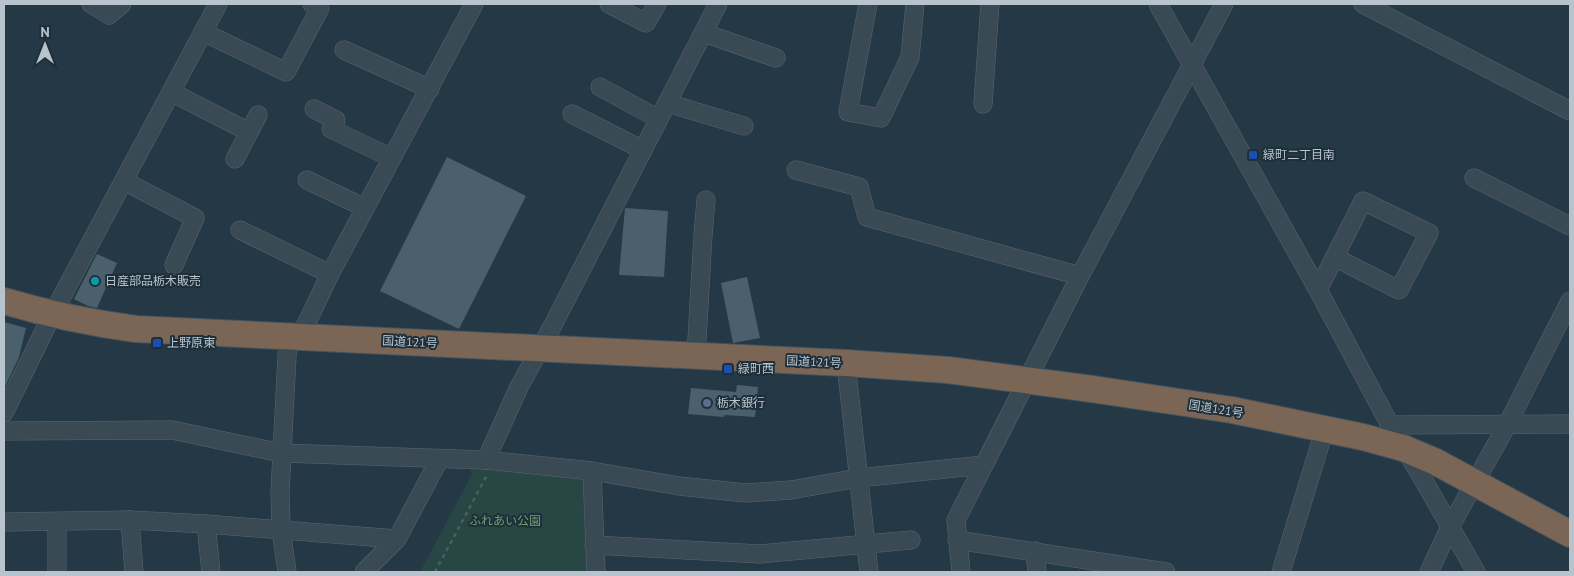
<svg xmlns="http://www.w3.org/2000/svg" width="1574" height="576" font-family="'PT Sans','Noto Sans JP',sans-serif">
	<style>
		.green { fill: #274644 }
		.building { fill: #4b606d }
		.lines { fill: none; stroke-linecap: round; stroke-linejoin: round }
		.minor-casing { stroke: #586772; stroke-width: 19 }
		.highway-casing { stroke: #44545f; stroke-width: 28 }
		.path { stroke: #466260; stroke-width: 2.5; stroke-dasharray: 4 4; stroke-linecap: butt }
		.minor { stroke: #3a4a54; stroke-width: 18 }
		.highway { stroke: #7b6656; stroke-width: 26 }
		.transit-dot { fill: #1a4fb4; stroke: #1e2f3a; stroke-width: 2 }
		.culture-dot { fill: #0f9aa8; stroke: #1e2f3a; stroke-width: 2 }
		.service-dot { fill: #5c6f8a; stroke: #1e2f3a; stroke-width: 2 }
		.labels { text-anchor: middle; stroke-width: 4; stroke-linejoin: round; paint-order: stroke }
		.poi-label { font-size: 12px; fill: #b7c4ce; stroke: #1e2f3a; text-anchor: start }
		.street-label { font-size: 12px; fill: #b7c4ce; stroke: #1e2f3a }
		.park-label { font-size: 12px; fill: #6ca16f; stroke: #1e2f3a }
	</style>
	<rect width="100%" height="100%" fill="#253845"/>
	<polygon class="green" points="469,467 579,478 588,486 593,572 420,572 472,474"/>
	<g class="building">
		<polygon points="447,157 526,196 459,329 380,291"/>
		<polygon points="625,208 668,211 664,277 619,275"/>
		<polygon points="97,254 117,263 97,308 88,306 74,299"/>
		<polygon points="747,277 760,338 733,343 721,283"/>
		<polygon points="4,322 26,328 19,357 4,389"/>
		<polygon points="737,385 758,387 755,417 725,415 724,417 688,414 691,388 736,392"/>
	</g>
	<g class="lines">
		<defs>
			<g id="minor">
				<polyline points="91,4 109,15 122,4"/>
				<polyline points="609,4 646,23 657,4"/>
				<polyline points="868,4 848,112 881,118 910,57 915,4"/>
				<polyline points="1158,4 1318,290 1390,425 1420,474 1476,572"/>
				<polyline points="1363,4 1570,111"/>
				<polyline points="203,32 286,72 320,8 312,4"/>
				<polyline points="704,33 776,58"/>
				<polyline points="344,50 430,89"/>
				<polyline points="600,87 659,119"/>
				<polyline points="171,92 249,132"/>
				<polyline points="667,103 744,126"/>
				<polyline points="983,104 990,4"/>
				<polyline points="314,109 336,120 331,129 392,158"/>
				<polyline points="572,114 643,150"/>
				<polyline points="235,159 258,115"/>
				<polyline points="796,170 859,187 867,217 1080,276"/>
				<polyline points="1474,178 1570,226"/>
				<polyline points="307,180 365,208"/>
				<polyline points="124,181 195,218 174,265"/>
				<polyline points="240,230 330,274"/>
				<polyline points="1318,290 1363,201 1429,233 1399,290 1336,258"/>
				<polyline points="300,337 330,274 474,4"/>
				<polyline points="696,357 703,235 706,200"/>
				<polyline points="846,363 869,572"/>
				<polyline points="4,413 52,315 218,4"/>
				<polyline points="1390,425 1570,424"/>
				<polyline points="4,431 172,430 281,453 486,460 592,471 679,486 746,493 791,490 858,478 984,465"/>
				<polyline points="486,460 519,387 554,323 718,4"/>
				<polyline points="592,471 596,572"/>
				<polyline points="130,520 134,572"/>
				<polyline points="4,522 130,520 206,524 397,539"/>
				<polyline points="206,524 211,572"/>
				<polyline points="957,540 1166,572"/>
				<polyline points="594,545 760,554 911,540"/>
				<polyline points="1035,551 1037,572"/>
				<polyline points="57,572 57,522"/>
				<polyline points="287,572 281,529 280,492 288,337"/>
				<polyline points="364,572 397,539 439,460"/>
				<polyline points="961,572 956,520 1080,276 1224,4"/>
				<polyline points="1281,572 1325,428"/>
				<polyline points="1429,572 1450,527 1507,425 1570,301"/>
			</g>
			<path id="highway" d="M4,301C48,314 90,323 136,329L846,363L948,370L1092,389L1232,410L1363,437L1403,448L1436,462L1570,534"/>
		</defs>
		<use href="#minor" class="minor-casing"/>
		<use href="#highway" class="highway-casing"/>
		<polyline class="path" points="435,572 487,475"/>
		<use href="#minor" class="minor"/>
		<use href="#highway" class="highway"/>
	</g>
	<g class="transit-dot">
		<rect x="1248" y="150" width="10" height="10" rx="2.5"/>
		<rect x="152" y="338" width="10" height="10" rx="2.5"/>
		<rect x="723" y="364" width="10" height="10" rx="2.5"/>
	</g>
	<circle class="culture-dot" cx="95" cy="281" r="5"/>
	<circle class="service-dot" cx="707" cy="403" r="5"/>
	<g class="labels">
		<g class="poi-label">
			<text x="1263" y="159">緑町二丁目南</text>
			<text x="105" y="285">日産部品栃木販売</text>
			<text x="167" y="347">上野原東</text>
			<text x="738" y="373">緑町西</text>
			<text x="717" y="407">栃木銀行</text>
		</g>
		<g class="street-label">
			<text transform="translate(410 342) rotate(3)" y="4">国道121号</text>
			<text transform="translate(814 362) rotate(3)" y="4">国道121号</text>
			<text transform="translate(1216 409) rotate(9)" y="4">国道121号</text>
		</g>
		<g class="park-label">
			<text x="505" y="525">ふれあい公園</text>
		</g>
	</g>
	<rect width="1574" height="576" fill="none" stroke="#b7c4ce" stroke-width="10"/>
	<g transform="translate(45 45)" stroke="#1e2f3a" stroke-width="4" paint-order="stroke">
	<path d="M0-4L9 19L0 12L-9 19Z" fill="#b7c4ce"/>
	<text y="-8" font-size="14" font-weight="bold" text-anchor="middle" fill="#b7c4ce">N</text>
	</g>
</svg>
